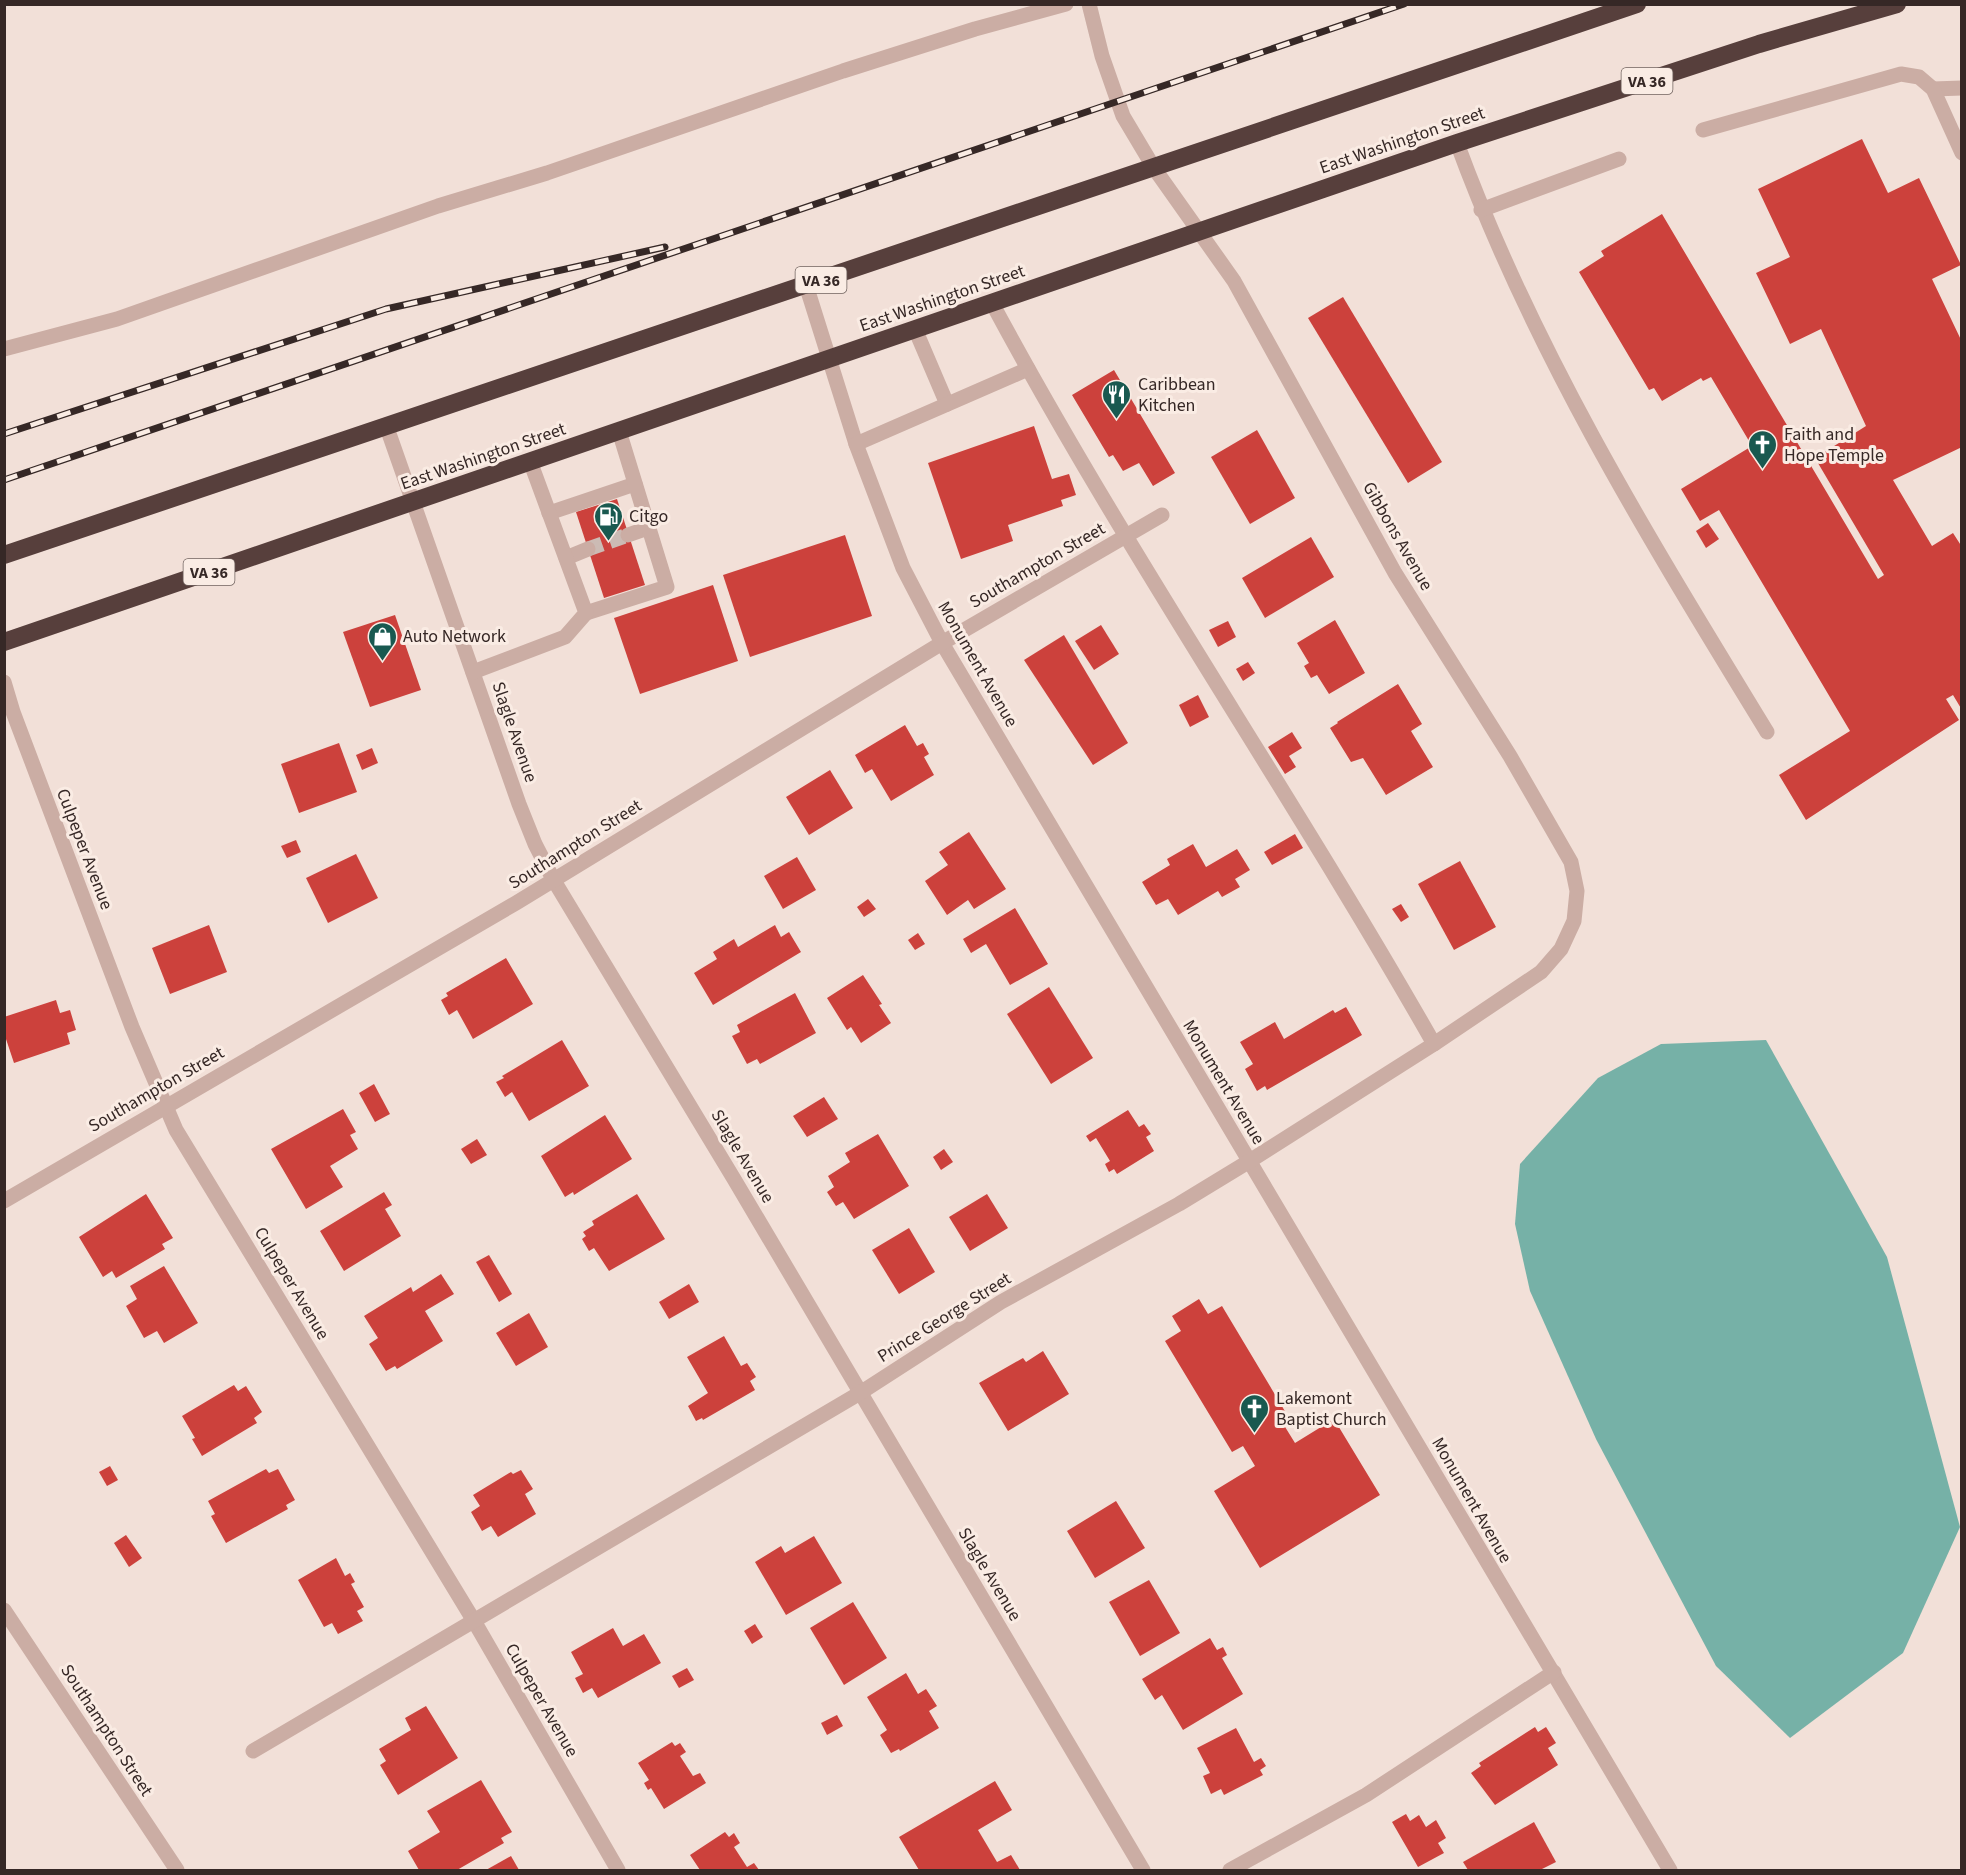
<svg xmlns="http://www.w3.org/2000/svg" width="1966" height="1875" font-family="'Source Sans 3',sans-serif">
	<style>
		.water { fill: #76b1a7 }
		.building { fill: #cc413c }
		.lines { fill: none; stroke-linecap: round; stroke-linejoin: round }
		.minor-tunnel { stroke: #ccbbb4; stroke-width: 15; stroke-dasharray: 15 8; stroke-linecap: butt }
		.minor { stroke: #cbada4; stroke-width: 15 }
		.highway { stroke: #573f3c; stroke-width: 18 }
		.rail-casing { stroke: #362826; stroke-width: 7 }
		.rail { stroke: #faece4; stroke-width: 4.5; stroke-dasharray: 14; stroke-linecap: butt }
		.labels { text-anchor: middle; stroke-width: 6; stroke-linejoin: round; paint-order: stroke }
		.shield { fill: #faece4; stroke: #71635f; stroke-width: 1.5 }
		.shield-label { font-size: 16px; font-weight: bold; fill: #362826 }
		.street-label { font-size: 18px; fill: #362826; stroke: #faece4 }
		.poi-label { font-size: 18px; fill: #362826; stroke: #faece4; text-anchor: start }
	</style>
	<rect width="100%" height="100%" fill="#f2e0d8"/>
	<polygon class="water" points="1766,1040 1887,1257 1960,1527 1903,1653 1790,1738 1716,1666 1596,1439 1530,1291 1515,1224 1520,1164 1598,1078 1661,1044"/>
	<g class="building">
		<polygon points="1862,139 1888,193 1919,178 1961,265 1932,279 1962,342 1962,447 1893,480 1932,546 1953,533 1962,547 1962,710 1953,695 1946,699 1959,720 1806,820 1779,775 1850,731 1719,510 1700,521 1681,489 1752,446 1711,377 1703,381 1701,378 1662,401 1654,388 1649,390 1579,272 1604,256 1601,251 1662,214 1878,579 1884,575 1815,458 1866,426 1821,329 1790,344 1756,273 1790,257 1758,189"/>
		<polygon points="1343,297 1442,462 1408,483 1308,318"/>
		<polygon points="1114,370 1175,473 1153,486 1139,463 1123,471 1113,455 1109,457 1072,395"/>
		<polygon points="1034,426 1052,479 1069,474 1076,495 1061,500 1063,506 1008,525 1013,541 961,559 928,463"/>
		<polygon points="1257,430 1295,498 1250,524 1211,457"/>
		<polygon points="617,499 645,585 604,598 576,512"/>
		<polygon points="1708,523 1719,539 1706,548 1696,531"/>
		<polygon points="845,535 872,616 750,657 723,575"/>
		<polygon points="1311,537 1334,577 1265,618 1242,578"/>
		<polygon points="713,585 738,661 640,694 614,618"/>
		<polygon points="395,615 421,690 370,707 343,632"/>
		<polygon points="1335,620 1365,673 1329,694 1317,675 1311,678 1304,666 1309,663 1297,643"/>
		<polygon points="1228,621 1236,637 1218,647 1209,630"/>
		<polygon points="1101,625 1119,654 1094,670 1075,641"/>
		<polygon points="1064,635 1128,743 1093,765 1024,660"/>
		<polygon points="1248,662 1255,673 1243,681 1236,669"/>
		<polygon points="1398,684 1422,724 1411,731 1433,767 1386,795 1363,758 1351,762 1330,728 1338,723 1337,722"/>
		<polygon points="1198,695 1209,717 1190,727 1179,705"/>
		<polygon points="905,725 917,746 923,743 929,754 924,757 934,775 891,801 872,769 865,773 855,755"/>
		<polygon points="1292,732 1302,748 1289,756 1296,767 1285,774 1268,747"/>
		<polygon points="339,743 357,792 299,813 281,764"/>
		<polygon points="372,748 378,763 362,770 356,755"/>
		<polygon points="830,770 853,808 809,835 786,797"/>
		<polygon points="969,832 1006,889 974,909 968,900 947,915 925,881 948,865 939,852"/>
		<polygon points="1295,834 1303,848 1272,865 1264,852"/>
		<polygon points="296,840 301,852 287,858 281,846"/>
		<polygon points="1193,844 1206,867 1237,849 1250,870 1235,879 1240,887 1222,897 1218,891 1178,915 1168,899 1156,905 1142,882 1170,865 1167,859"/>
		<polygon points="356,854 378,898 328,923 306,878"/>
		<polygon points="797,857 816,890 783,909 764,876"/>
		<polygon points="1460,861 1496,927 1454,950 1418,884"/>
		<polygon points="868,899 876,909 864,917 857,907"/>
		<polygon points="1401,904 1409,917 1401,922 1392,909"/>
		<polygon points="1015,908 1048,964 1010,985 986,944 971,953 963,939"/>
		<polygon points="209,925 227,972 170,994 152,948"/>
		<polygon points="775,925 781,937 789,932 801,952 713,1005 694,973 717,959 713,952 734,939 738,947"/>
		<polygon points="918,933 925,944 915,950 908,940"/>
		<polygon points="506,958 533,1004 473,1039 457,1010 449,1015 441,1000 448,996 446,993"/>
		<polygon points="863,975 882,1004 879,1005 891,1023 861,1043 851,1027 847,1030 827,998"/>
		<polygon points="1049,987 1093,1058 1051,1084 1007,1014"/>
		<polygon points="795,993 816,1033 760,1064 757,1059 747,1064 732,1036 740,1032 737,1025"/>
		<polygon points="56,1000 60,1013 70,1010 76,1030 67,1033 70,1044 14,1063 4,1033 4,1017"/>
		<polygon points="1346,1007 1362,1035 1267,1090 1265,1086 1257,1091 1245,1069 1253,1064 1240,1042 1275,1022 1284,1039 1333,1010 1335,1013"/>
		<polygon points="562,1040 589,1086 529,1121 512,1092 505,1097 496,1082 504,1078 502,1076"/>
		<polygon points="374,1084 390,1114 375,1122 359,1093"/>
		<polygon points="824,1097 838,1119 807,1137 793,1116"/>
		<polygon points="343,1109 356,1132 350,1135 358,1149 330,1166 343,1187 306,1209 271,1149"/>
		<polygon points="1128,1110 1139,1127 1144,1124 1151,1134 1146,1137 1154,1151 1117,1174 1114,1169 1109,1172 1105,1164 1110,1161 1096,1138 1090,1142 1086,1136"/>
		<polygon points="605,1115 632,1159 574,1195 573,1192 565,1197 541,1156"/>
		<polygon points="878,1134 909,1186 854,1219 843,1202 836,1206 827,1192 834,1187 828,1176 850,1162 845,1153"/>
		<polygon points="477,1139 487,1155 471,1164 461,1149"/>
		<polygon points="944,1149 953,1162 941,1170 933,1157"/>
		<polygon points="384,1192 392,1205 385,1209 401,1236 344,1271 320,1231"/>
		<polygon points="146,1194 173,1238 162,1244 165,1249 116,1278 112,1271 103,1277 79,1237"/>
		<polygon points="637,1194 665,1239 609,1271 594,1248 589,1251 582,1239 586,1236 583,1232 594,1225 592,1221"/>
		<polygon points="987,1194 1008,1228 970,1251 949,1217"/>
		<polygon points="909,1228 935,1272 899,1294 872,1250"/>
		<polygon points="489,1255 512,1294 499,1302 476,1262"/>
		<polygon points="164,1266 198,1323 164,1343 157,1331 144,1338 126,1306 137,1299 130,1286"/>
		<polygon points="441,1274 454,1294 425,1311 443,1341 397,1369 395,1366 386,1371 369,1344 378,1338 364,1316 411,1287 413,1292"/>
		<polygon points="689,1284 699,1302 669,1319 659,1302"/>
		<polygon points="1199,1299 1208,1314 1222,1306 1289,1418 1282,1422 1295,1443 1334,1419 1380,1495 1260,1568 1214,1491 1255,1466 1243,1446 1232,1452 1165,1341 1181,1331 1172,1316"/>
		<polygon points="529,1313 548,1347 516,1366 496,1333"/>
		<polygon points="724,1336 741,1366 747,1363 756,1377 750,1381 755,1390 703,1420 702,1418 696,1421 688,1406 708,1393 687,1357"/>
		<polygon points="1043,1351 1069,1394 1008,1431 979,1383 1023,1358 1026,1362"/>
		<polygon points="234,1385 238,1391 246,1386 262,1412 254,1418 257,1423 202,1456 192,1439 195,1438 182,1416"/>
		<polygon points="110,1466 118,1480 107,1486 99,1472"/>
		<polygon points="266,1469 269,1473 278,1469 295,1500 286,1505 288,1509 226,1543 211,1516 215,1514 208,1501"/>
		<polygon points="521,1470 533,1489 525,1494 536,1514 498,1537 491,1526 482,1531 471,1512 480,1506 473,1495 511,1472 513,1474"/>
		<polygon points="1116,1501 1145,1548 1095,1578 1067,1531"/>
		<polygon points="126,1535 142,1558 129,1567 114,1543"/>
		<polygon points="814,1536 842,1583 786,1615 755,1562 781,1546 785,1553"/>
		<polygon points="336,1558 345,1576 350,1573 355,1582 351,1584 364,1607 357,1611 363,1621 338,1634 332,1623 324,1627 298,1580"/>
		<polygon points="1149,1580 1180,1633 1140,1656 1109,1602"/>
		<polygon points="853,1602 887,1658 844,1685 810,1628"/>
		<polygon points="755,1624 763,1637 752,1644 744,1631"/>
		<polygon points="613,1628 623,1646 644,1634 661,1663 598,1698 592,1688 583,1693 575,1678 583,1674 571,1652"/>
		<polygon points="1210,1638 1217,1650 1223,1647 1227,1655 1222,1658 1243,1694 1183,1730 1162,1695 1155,1700 1142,1679"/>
		<polygon points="687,1668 694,1680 679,1688 672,1676"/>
		<polygon points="906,1673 918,1694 926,1689 937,1706 929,1711 939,1728 900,1751 899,1749 891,1753 880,1735 887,1730 867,1697"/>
		<polygon points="426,1706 458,1758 398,1795 380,1765 386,1761 379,1749 411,1730 405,1718"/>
		<polygon points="837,1715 843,1726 827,1735 821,1723"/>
		<polygon points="1535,1727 1538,1732 1546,1727 1556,1743 1548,1748 1558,1765 1495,1805 1471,1773 1481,1766 1479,1763"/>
		<polygon points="1236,1728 1254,1762 1261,1758 1266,1766 1260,1770 1263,1775 1224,1795 1221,1789 1211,1794 1203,1776 1210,1773 1197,1748"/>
		<polygon points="672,1742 675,1746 680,1743 686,1752 680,1756 693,1776 700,1773 706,1783 664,1809 651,1788 648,1790 644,1783 649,1780 638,1763"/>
		<polygon points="481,1780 512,1832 501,1838 504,1843 457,1870 419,1870 408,1851 440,1832 427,1811"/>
		<polygon points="995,1781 1012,1810 978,1830 997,1862 1011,1855 1020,1870 919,1870 899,1837"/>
		<polygon points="1406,1814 1410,1821 1419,1815 1426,1827 1436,1820 1446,1838 1438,1843 1444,1853 1418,1867 1392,1822"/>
		<polygon points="1534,1822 1556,1862 1540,1870 1468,1870 1463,1862"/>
		<polygon points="725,1832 729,1837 734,1833 740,1843 734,1847 747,1867 754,1863 759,1870 700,1870 690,1855"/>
		<polygon points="511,1856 519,1870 486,1870"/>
	</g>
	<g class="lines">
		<polyline class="minor-tunnel" points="588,549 628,535"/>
		<g class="minor">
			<polyline points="1933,89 1962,88"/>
			<polyline points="1703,130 1901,74 1919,77 1933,89 1962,153"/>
			<path d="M1457,143C1534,353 1651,542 1767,732"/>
			<polyline points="1481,210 1619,159"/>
			<polyline points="806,285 856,444 903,568 942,643 1670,1870"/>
			<path d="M992,303C1128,556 1292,794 1434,1044"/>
			<polyline points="915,329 947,404"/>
			<polyline points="4,349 117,319 438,206 547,173 843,71 975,29 1066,4"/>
			<polyline points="386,425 519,804 535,844 553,879 734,1179 1143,1870"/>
			<polyline points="856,444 1028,369"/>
			<polyline points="549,513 635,484"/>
			<polyline points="628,535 648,528"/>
			<polyline points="566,558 588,549"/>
			<polyline points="586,613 667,587 619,431"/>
			<polyline points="473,672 565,637 586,613 530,461"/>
			<polyline points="4,682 13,712 132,1027 176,1130 474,1621 618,1870"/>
			<polyline points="4,1201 516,903 942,643 1162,515"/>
			<polyline points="4,1610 177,1870"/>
			<polyline points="253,1751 860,1393 1001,1302 1179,1204 1248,1162 1434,1044 1541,972 1561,949 1574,921 1577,891 1571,862 1510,756 1395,573 1234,281 1154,168 1123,116 1102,56 1089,4"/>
			<polyline points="1230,1870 1366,1795 1554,1672"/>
		</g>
		<g class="highway">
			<polyline points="4,555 1637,4"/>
			<polyline points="4,642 1457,143 1759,44 1897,4"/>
		</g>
		<defs>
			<g id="rail">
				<polyline points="4,434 386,309 665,247"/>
				<polyline points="4,480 1404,4"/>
			</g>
		</defs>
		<use href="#rail" class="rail-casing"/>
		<use href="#rail" class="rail"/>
	</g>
	<defs>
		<symbol id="restaurant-pin" viewBox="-11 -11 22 30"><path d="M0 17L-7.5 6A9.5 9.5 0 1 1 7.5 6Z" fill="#195950" stroke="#faece4"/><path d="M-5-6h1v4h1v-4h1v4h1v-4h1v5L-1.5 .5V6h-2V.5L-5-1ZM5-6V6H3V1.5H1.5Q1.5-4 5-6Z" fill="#fff"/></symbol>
		<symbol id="church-pin" viewBox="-11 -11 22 30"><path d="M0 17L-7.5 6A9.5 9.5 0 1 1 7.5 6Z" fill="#195950" stroke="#faece4"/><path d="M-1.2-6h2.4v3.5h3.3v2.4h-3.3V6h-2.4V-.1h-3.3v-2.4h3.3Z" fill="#fff"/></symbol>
		<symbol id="fuel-pin" viewBox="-11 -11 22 30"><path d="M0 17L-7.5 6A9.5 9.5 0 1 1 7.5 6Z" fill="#195950" stroke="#faece4"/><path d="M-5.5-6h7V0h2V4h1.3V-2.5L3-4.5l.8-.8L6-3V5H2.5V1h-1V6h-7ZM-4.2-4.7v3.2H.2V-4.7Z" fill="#fff"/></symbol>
		<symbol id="shop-pin" viewBox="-11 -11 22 30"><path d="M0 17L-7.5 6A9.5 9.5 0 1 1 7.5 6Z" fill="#195950" stroke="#faece4"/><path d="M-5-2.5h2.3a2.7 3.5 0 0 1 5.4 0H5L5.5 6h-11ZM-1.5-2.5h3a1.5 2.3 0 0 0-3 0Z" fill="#fff"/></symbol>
	</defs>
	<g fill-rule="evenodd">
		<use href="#restaurant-pin" x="1100" y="378" width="33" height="45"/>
		<use href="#church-pin" x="1746" y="428" width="33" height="45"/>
		<use href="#fuel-pin" x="592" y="500" width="33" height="45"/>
		<use href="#shop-pin" x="366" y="620" width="33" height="45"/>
		<use href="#church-pin" x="1238" y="1392" width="33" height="45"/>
	</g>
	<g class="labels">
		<g class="shield">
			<rect x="1621.5" y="68" width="51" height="26" rx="4.5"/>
			<rect x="795.5" y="267" width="51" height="26" rx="4.5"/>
			<rect x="183.5" y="559" width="51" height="26" rx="4.5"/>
		</g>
		<g class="shield-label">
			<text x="1647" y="87">VA 36</text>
			<text x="821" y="286">VA 36</text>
			<text x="209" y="578">VA 36</text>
		</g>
		<g class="street-label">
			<text transform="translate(1402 140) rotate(-19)" y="6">East Washington Street</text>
			<text transform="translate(942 298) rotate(-19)" y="6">East Washington Street</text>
			<text transform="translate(483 456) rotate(-19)" y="6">East Washington Street</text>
			<text transform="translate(1398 536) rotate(60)" y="6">Gibbons Avenue</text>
			<text transform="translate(1037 565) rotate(-30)" y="6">Southampton Street</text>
			<text transform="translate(978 664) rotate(60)" y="6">Monument Avenue</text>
			<text transform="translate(515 732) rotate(71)" y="6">Slagle Avenue</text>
			<text transform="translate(575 844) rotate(-32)" y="6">Southampton Street</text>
			<text transform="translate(85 849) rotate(69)" y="6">Culpeper Avenue</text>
			<text transform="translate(1224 1082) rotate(59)" y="6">Monument Avenue</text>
			<text transform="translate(156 1089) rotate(-30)" y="6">Southampton Street</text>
			<text transform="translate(743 1156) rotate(59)" y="6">Slagle Avenue</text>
			<text transform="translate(292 1283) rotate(59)" y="6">Culpeper Avenue</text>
			<text transform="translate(944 1317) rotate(-32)" y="6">Prince George Street</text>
			<text transform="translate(1472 1500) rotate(60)" y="6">Monument Avenue</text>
			<text transform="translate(990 1574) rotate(59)" y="6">Slagle Avenue</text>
			<text transform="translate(542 1700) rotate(60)" y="6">Culpeper Avenue</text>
			<text transform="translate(107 1730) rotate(57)" y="6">Southampton Street</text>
		</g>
		<g class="poi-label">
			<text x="1138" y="390">Caribbean<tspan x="1138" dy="21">Kitchen</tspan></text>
			<text x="1784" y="440">Faith and<tspan x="1784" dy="21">Hope Temple</tspan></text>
			<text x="629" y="522">Citgo</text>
			<text x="403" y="642">Auto Network</text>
			<text x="1276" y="1404">Lakemont<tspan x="1276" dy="21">Baptist Church</tspan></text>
		</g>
	</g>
	<rect width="1966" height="1875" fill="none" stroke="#362826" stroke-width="12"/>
</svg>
